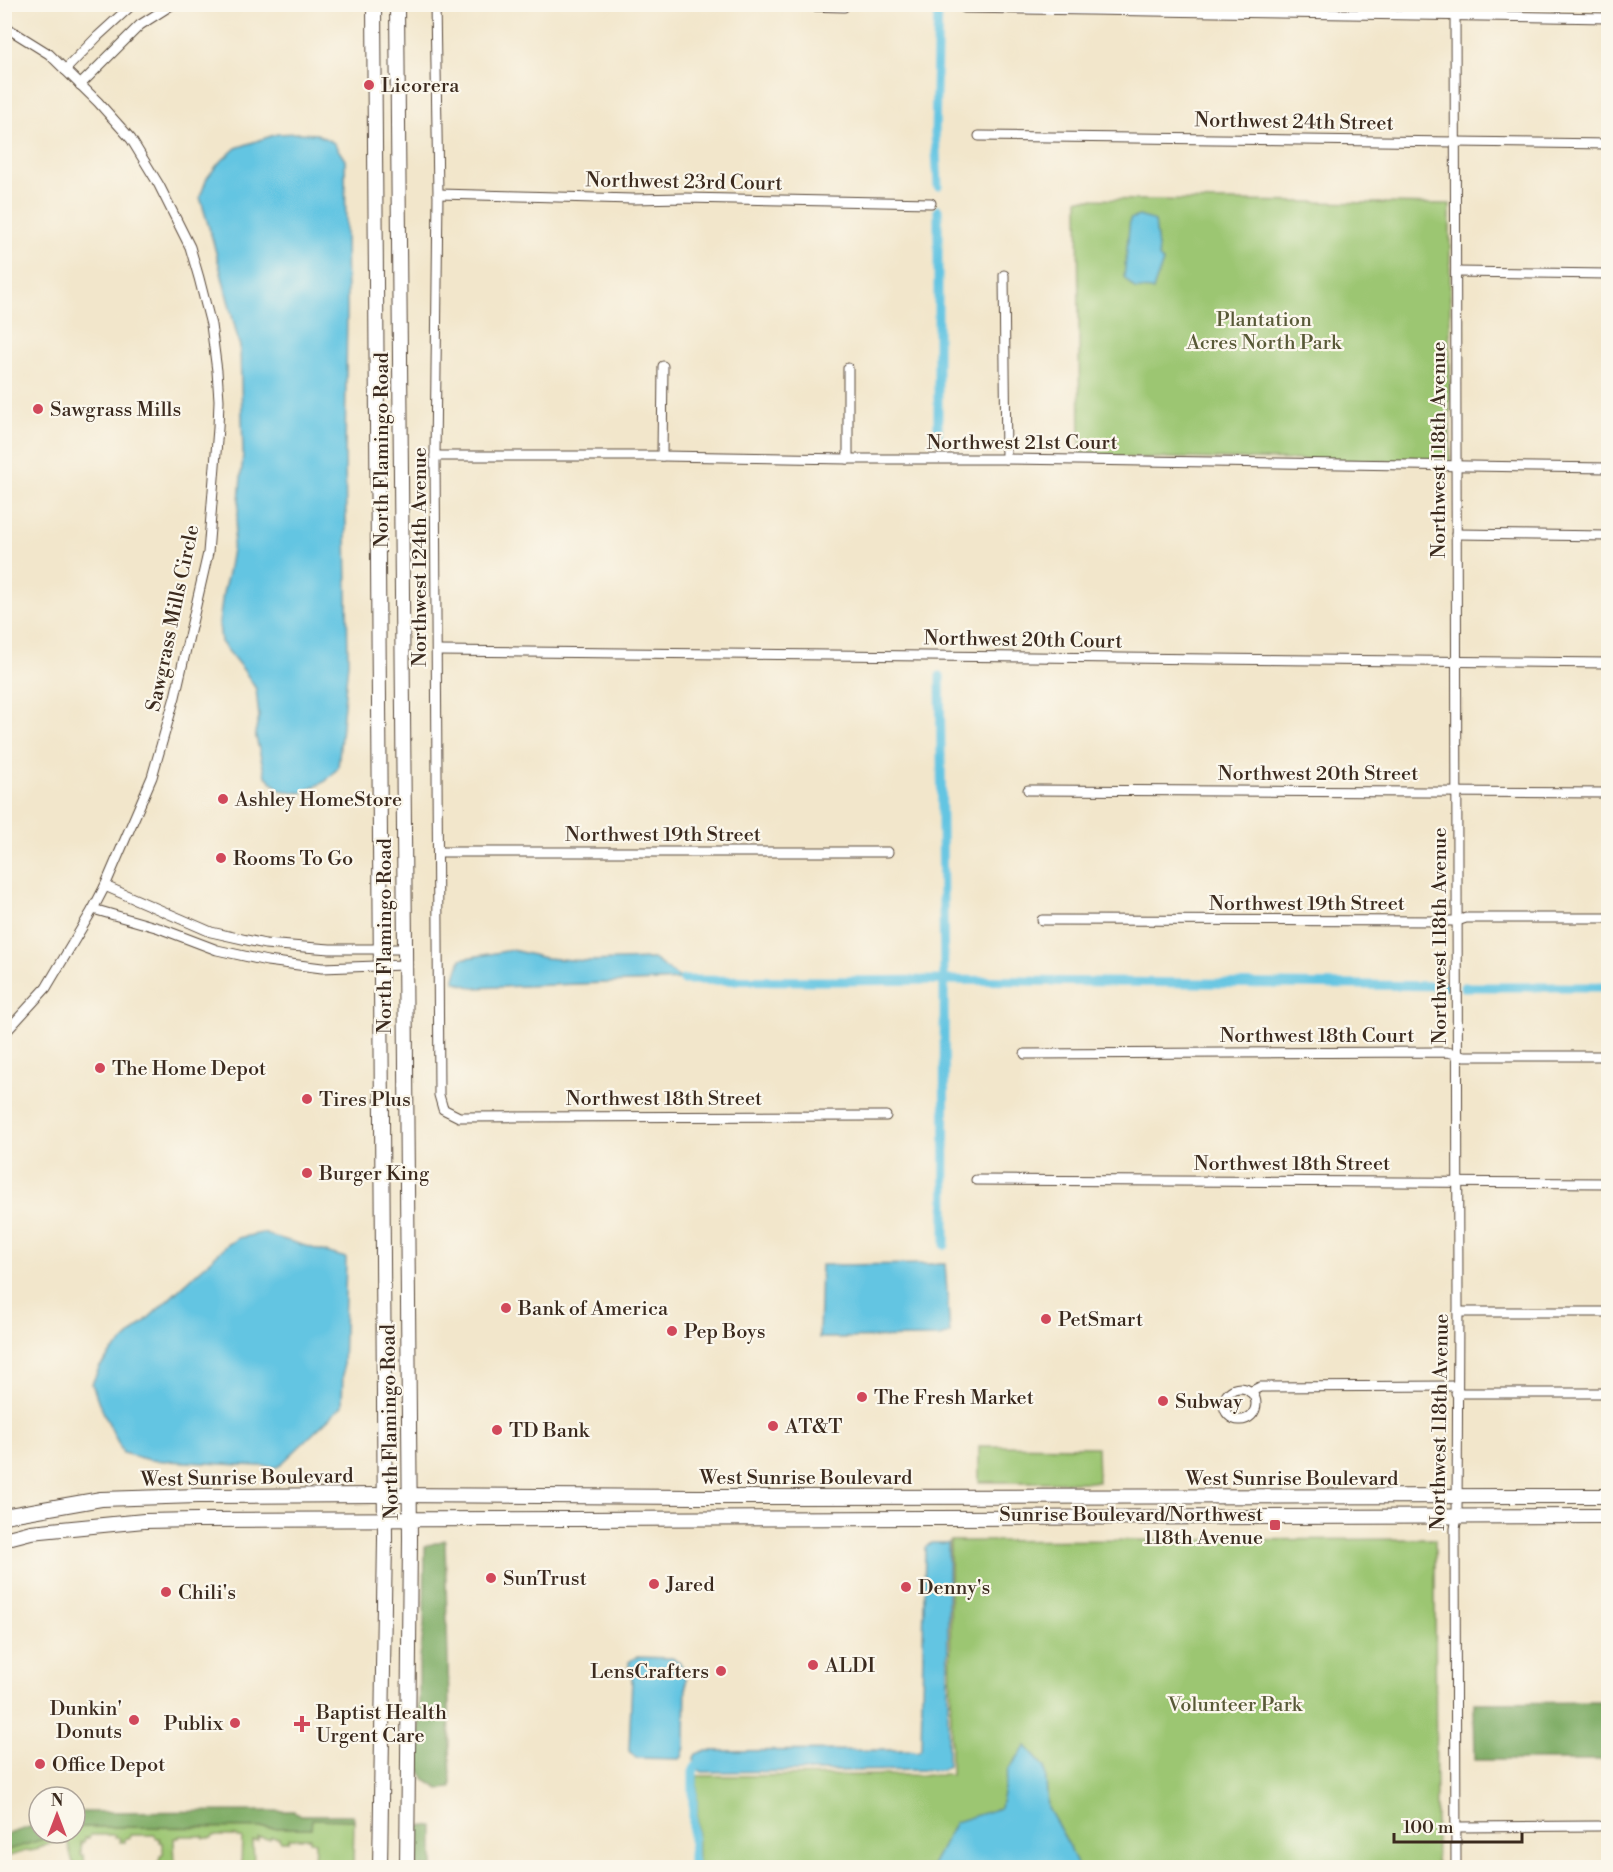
<svg xmlns="http://www.w3.org/2000/svg" width="1613" height="1872" font-family="'Libre Bodoni',serif">
	<style>
		.green { fill: #9cc672; stroke: #6c7848; stroke-width: 1.5 }
		.forest { fill: #7dab64; stroke: #5c6a41; stroke-width: 1.5 }
		.water { fill: #64c5e2; stroke: #507880; stroke-width: 1.5 }
		.lines { fill: none; stroke-linecap: round; stroke-linejoin: round }
		.canal { stroke: #64c5e2; stroke-width: 9 }
		.minor-casing { stroke: #564638; stroke-width: 11 }
		.highway-casing { stroke: #564638; stroke-width: 16 }
		.minor { stroke: #fff; stroke-width: 9 }
		.highway { stroke: #fff; stroke-width: 14 }
		.poi-dot { fill: #d1495b; stroke: #fbf7ec; stroke-width: 2 }
		.labels { text-anchor: middle; stroke-width: 4.5; stroke-linejoin: round; paint-order: stroke }
		.poi-label { font-size: 20px; fill: #3b2a1e; stroke: #fbf7ec; text-anchor: start }
		.street-label { font-size: 20px; fill: #3b2a1e; stroke: #fbf7ec }
		.park-label { font-size: 20px; fill: #585937; stroke: #fbf7ec }
	</style>
	<rect width="100%" height="100%" fill="#fbf7ec"/>
	<filter id="ink" filterUnits="userSpaceOnUse"><feTurbulence type="fractalNoise" baseFrequency=".0167" numOctaves="2"/><feDisplacementMap in="SourceGraphic" scale="12" xChannelSelector="R" yChannelSelector="G"/><feConvolveMatrix kernelMatrix="1 2 1 2 8 2 1 2 1" color-interpolation-filters="sRGB"/></filter>
	<filter id="wash" filterUnits="userSpaceOnUse"><feTurbulence type="fractalNoise" baseFrequency=".008" numOctaves="4" result="noise"/><feDisplacementMap in="SourceGraphic" scale="24" xChannelSelector="R" yChannelSelector="G"/><feGaussianBlur stdDeviation="1.35" result="paint"/><feColorMatrix in="noise" values="0 0 0 0 0 0 0 0 0 0 0 0 0 0 0 0 0 1.4 0 .05"/><feComposite in="paint" operator="in"/></filter>
	<g filter="url(#wash)">
		<rect width="100%" height="100%" fill="#f2e6cb"/>
		<g class="green">
			<polygon points="1078,199 1450,204 1450,462 1080,457"/>
			<polygon points="979,1446 1097,1447 1098,1482 979,1482"/>
			<polygon points="1435,1539 1436,1867 698,1867 697,1776 951,1775 950,1541"/>
			<polygon points="311,1819 354,1820 353,1867 339,1867 338,1862 319,1862 318,1867 314,1867 315,1842 310,1841 310,1838 301,1838 301,1839 289,1838 289,1841 280,1841 279,1838 271,1837 270,1839 258,1838 258,1841 253,1841 254,1867 241,1867 242,1838 237,1838 237,1836 213,1836 212,1838 204,1838 203,1836 179,1836 179,1838 174,1838 175,1867 159,1867 160,1856 163,1855 163,1843 160,1842 160,1838 156,1838 155,1835 130,1835 129,1838 125,1838 125,1842 120,1842 120,1838 115,1838 115,1835 90,1835 89,1838 85,1838 84,1842 81,1842 81,1855 84,1855 85,1867 81,1867 81,1866 74,1867 67,1840 62,1842 61,1840 38,1847 39,1849 30,1851 29,1850 6,1857 5,1859 5,1850 63,1833 75,1833 75,1829 82,1827 311,1828"/>
		</g>
		<g class="forest">
			<polygon points="445,1540 451,1788 439,1789 425,1780 419,1766 419,1665 424,1625 425,1546"/>
			<polygon points="1608,1702 1608,1760 1475,1760 1474,1703"/>
			<polygon points="294,1811 300,1815 353,1815 354,1820 312,1819 311,1828 82,1827 75,1829 75,1813 77,1812"/>
			<polygon points="39,1824 39,1833 64,1833 5,1851 5,1835"/>
			<polygon points="420,1826 433,1826 433,1867 416,1867 416,1831"/>
		</g>
		<g class="water">
			<polygon points="298,133 317,134 334,143 345,160 347,307 345,456 348,662 338,768 326,781 301,793 280,790 265,775 255,733 259,717 256,689 245,672 221,642 219,623 223,593 228,573 238,513 243,453 240,347 213,241 200,197 207,178 218,164 236,148 277,134"/>
			<polygon points="1139,216 1155,221 1159,257 1163,262 1153,290 1135,289 1124,277 1130,219"/>
			<polygon points="512,950 545,958 587,961 653,959 683,980 473,988 454,981 461,959"/>
			<polygon points="262,1233 346,1258 342,1406 278,1467 149,1460 123,1453 99,1403 92,1384 99,1368 111,1353 227,1245 238,1238"/>
			<polygon points="945,1264 950,1334 940,1337 819,1338 821,1265"/>
			<polygon points="931,1543 948,1543 948,1766 942,1770 702,1772 695,1766 694,1758 696,1754 704,1751 909,1750 917,1752 921,1749 925,1548"/>
			<polygon points="636,1657 672,1658 679,1661 686,1673 685,1747 682,1757 679,1759 636,1758 629,1751 632,1679 629,1670 629,1662"/>
			<polygon points="1026,1746 1045,1767 1048,1808 1070,1847 1078,1867 931,1867 955,1822 1000,1808 1008,1770"/>
		</g>
		<g class="lines">
			<g class="canal">
				<polyline points="938,4 935,134 938,186"/>
				<polyline points="938,439 938,210"/>
				<polyline points="940,676 944,980 945,1245"/>
				<polyline points="683,980 827,981 944,980 1450,986"/>
				<polyline points="1464,987 1608,987"/>
				<path d="M693,1868V1772C695,1767 698,1762 705,1762"/>
			</g>
		</g>
	</g>
	<g filter="url(#ink)">
		<g class="lines">
			<defs>
				<g id="minor">
					<polyline points="435,4 438,194 435,456 439,1095 443,1109 459,1117 886,1116"/>
					<polyline points="725,4 844,7"/>
					<polyline points="1455,4 1458,1306 1457,1517 1455,1529 1456,1868"/>
					<polyline points="964,8 1608,18"/>
					<polyline points="4,26 49,54 98,102 131,139 159,185 190,247 199,278 211,325 217,371 219,400 218,428 208,553 175,697 152,777 105,886 93,909 46,988 4,1034"/>
					<polyline points="65,70 98,36 133,4"/>
					<polyline points="80,85 140,25 173,4"/>
					<polyline points="979,136 1608,144"/>
					<polyline points="438,194 633,199 685,198 931,203"/>
					<polyline points="1456,272 1608,274"/>
					<polyline points="1004,275 1006,459"/>
					<polyline points="435,456 662,456 848,459 1006,459 1608,468"/>
					<polyline points="662,456 663,366"/>
					<polyline points="848,459 848,368"/>
					<polyline points="1456,534 1608,536"/>
					<polyline points="438,651 1608,663"/>
					<polyline points="1028,790 1608,793"/>
					<polyline points="438,852 888,852"/>
					<polyline points="105,886 211,932 265,944 330,949 404,949"/>
					<polyline points="93,909 159,928 217,950 267,961 322,968 404,965"/>
					<polyline points="1042,920 1457,921 1466,918 1608,918"/>
					<polyline points="1025,1054 1447,1052 1465,1056 1608,1056"/>
					<polyline points="976,1180 1608,1183"/>
					<polyline points="1458,1312 1608,1312"/>
					<circle cx="1240" cy="1404" r="16"/>
					<polyline points="1250,1392 1260,1387 1457,1386"/>
					<polyline points="1456,1393 1608,1393"/>
					<polyline points="1457,1827 1599,1826"/>
				</g>
				<g id="highway">
					<polyline points="374,4 385,1538 380,1868"/>
					<polyline points="397,4 410,1538 407,1868"/>
					<polyline points="4,1516 101,1499 198,1496 384,1495 697,1497 1608,1496"/>
					<polyline points="4,1539 31,1532 144,1521 197,1520 1608,1516"/>
				</g>
			</defs>
			<use href="#minor" class="minor-casing"/>
			<use href="#highway" class="highway-casing"/>
			<use href="#minor" class="minor"/>
			<use href="#highway" class="highway"/>
		</g>
	</g>
	<g class="poi-dot">
		<circle cx="369" cy="85" r="6"/>
		<circle cx="38" cy="409" r="6"/>
		<circle cx="223" cy="799" r="6"/>
		<circle cx="221" cy="858" r="6"/>
		<circle cx="100" cy="1068" r="6"/>
		<circle cx="307" cy="1099" r="6"/>
		<circle cx="307" cy="1173" r="6"/>
		<circle cx="506" cy="1308" r="6"/>
		<circle cx="1046" cy="1319" r="6"/>
		<circle cx="672" cy="1331" r="6"/>
		<circle cx="862" cy="1397" r="6"/>
		<circle cx="1163" cy="1401" r="6"/>
		<circle cx="773" cy="1426" r="6"/>
		<circle cx="497" cy="1430" r="6"/>
		<rect x="1269" y="1519" width="12" height="12" rx="3"/>
		<circle cx="491" cy="1578" r="6"/>
		<circle cx="654" cy="1584" r="6"/>
		<circle cx="906" cy="1587" r="6"/>
		<circle cx="166" cy="1592" r="6"/>
		<circle cx="813" cy="1665" r="6"/>
		<circle cx="721" cy="1671" r="6"/>
		<circle cx="134" cy="1720" r="6"/>
		<circle cx="235" cy="1723" r="6"/>
		<path d="M299 1715h6v6h6v6h-6v6h-6v-6h-6v-6h6z"/>
		<circle cx="40" cy="1764" r="6"/>
	</g>
	<g class="labels">
		<g class="poi-label">
			<text x="381" y="92">Licorera</text>
			<text x="50" y="416">Sawgrass Mills</text>
			<text x="235" y="806">Ashley HomeStore</text>
			<text x="233" y="865">Rooms To Go</text>
			<text x="112" y="1075">The Home Depot</text>
			<text x="319" y="1106">Tires Plus</text>
			<text x="319" y="1180">Burger King</text>
			<text x="518" y="1315">Bank of America</text>
			<text x="1058" y="1326">PetSmart</text>
			<text x="684" y="1338">Pep Boys</text>
			<text x="874" y="1404">The Fresh Market</text>
			<text x="1175" y="1408">Subway</text>
			<text x="785" y="1433">AT&amp;T</text>
			<text x="509" y="1437">TD Bank</text>
			<text x="1263" y="1521" text-anchor="end">Sunrise Boulevard/Northwest<tspan x="1263" dy="23">118th Avenue</tspan></text>
			<text x="503" y="1585">SunTrust</text>
			<text x="666" y="1591">Jared</text>
			<text x="918" y="1594">Denny's</text>
			<text x="178" y="1599">Chili's</text>
			<text x="825" y="1672">ALDI</text>
			<text x="709" y="1678" text-anchor="end">LensCrafters</text>
			<text x="122" y="1715" text-anchor="end">Dunkin'<tspan x="122" dy="23">Donuts</tspan></text>
			<text x="316" y="1719">Baptist Health<tspan x="316" dy="23">Urgent Care</tspan></text>
			<text x="223" y="1730" text-anchor="end">Publix</text>
			<text x="52" y="1771">Office Depot</text>
		</g>
		<g class="street-label">
			<text transform="translate(1294 121) rotate(1)" y="7">Northwest 24th Street</text>
			<text transform="translate(684 181) rotate(1)" y="7">Northwest 23rd Court</text>
			<text x="1022" y="449">Northwest 21st Court</text>
			<text transform="translate(381 450) rotate(-90)" y="7">North Flamingo Road</text>
			<text transform="translate(1438 450) rotate(-90)" y="7">Northwest 118th Avenue</text>
			<text transform="translate(419 557) rotate(-90)" y="7">Northwest 124th Avenue</text>
			<text transform="translate(172 618) rotate(-78)" y="7">Sawgrass Mills Circle</text>
			<text transform="translate(1023 639) rotate(1)" y="7">Northwest 20th Court</text>
			<text x="1318" y="780">Northwest 20th Street</text>
			<text x="663" y="841">Northwest 19th Street</text>
			<text x="1307" y="910">Northwest 19th Street</text>
			<text transform="translate(384 936) rotate(-90)" y="7">North Flamingo Road</text>
			<text transform="translate(1439 936) rotate(-90)" y="7">Northwest 118th Avenue</text>
			<text x="1317" y="1042">Northwest 18th Court</text>
			<text x="664" y="1105">Northwest 18th Street</text>
			<text x="1292" y="1170">Northwest 18th Street</text>
			<text transform="translate(389 1422) rotate(-91)" y="7">North Flamingo Road</text>
			<text transform="translate(1439 1422) rotate(-89)" y="7">Northwest 118th Avenue</text>
			<text transform="translate(247 1477) rotate(-1)" y="7">West Sunrise Boulevard</text>
			<text x="806" y="1484">West Sunrise Boulevard</text>
			<text x="1292" y="1485">West Sunrise Boulevard</text>
		</g>
		<g class="park-label">
			<text x="1264" y="326">Plantation<tspan x="1264" dy="23">Acres North Park</tspan></text>
			<text x="1235" y="1711">Volunteer Park</text>
		</g>
	</g>
	<rect width="1613" height="1872" fill="none" stroke="#fbf7ec" stroke-width="24"/>
	<g transform="translate(57 1815)"><circle r="28" fill="#fbf7ec" stroke="#aea59a" stroke-width="1.5"/>
	<path d="M0-4.5L10 22L0 15L-10 22Z" fill="#d1495b"/>
	<text y="-9" font-size="16" font-weight="bold" text-anchor="middle" fill="#3b2a1e">N</text>
	</g>
	<path d="M1394 1833v9h128v-9" fill="none" stroke="#3b2a1e" stroke-width="3"/>
	<text x="1403" y="1833" font-size="18" fill="#3b2a1e" stroke="#fbf7ec" stroke-width="4.5" paint-order="stroke">100 m</text>
</svg>
